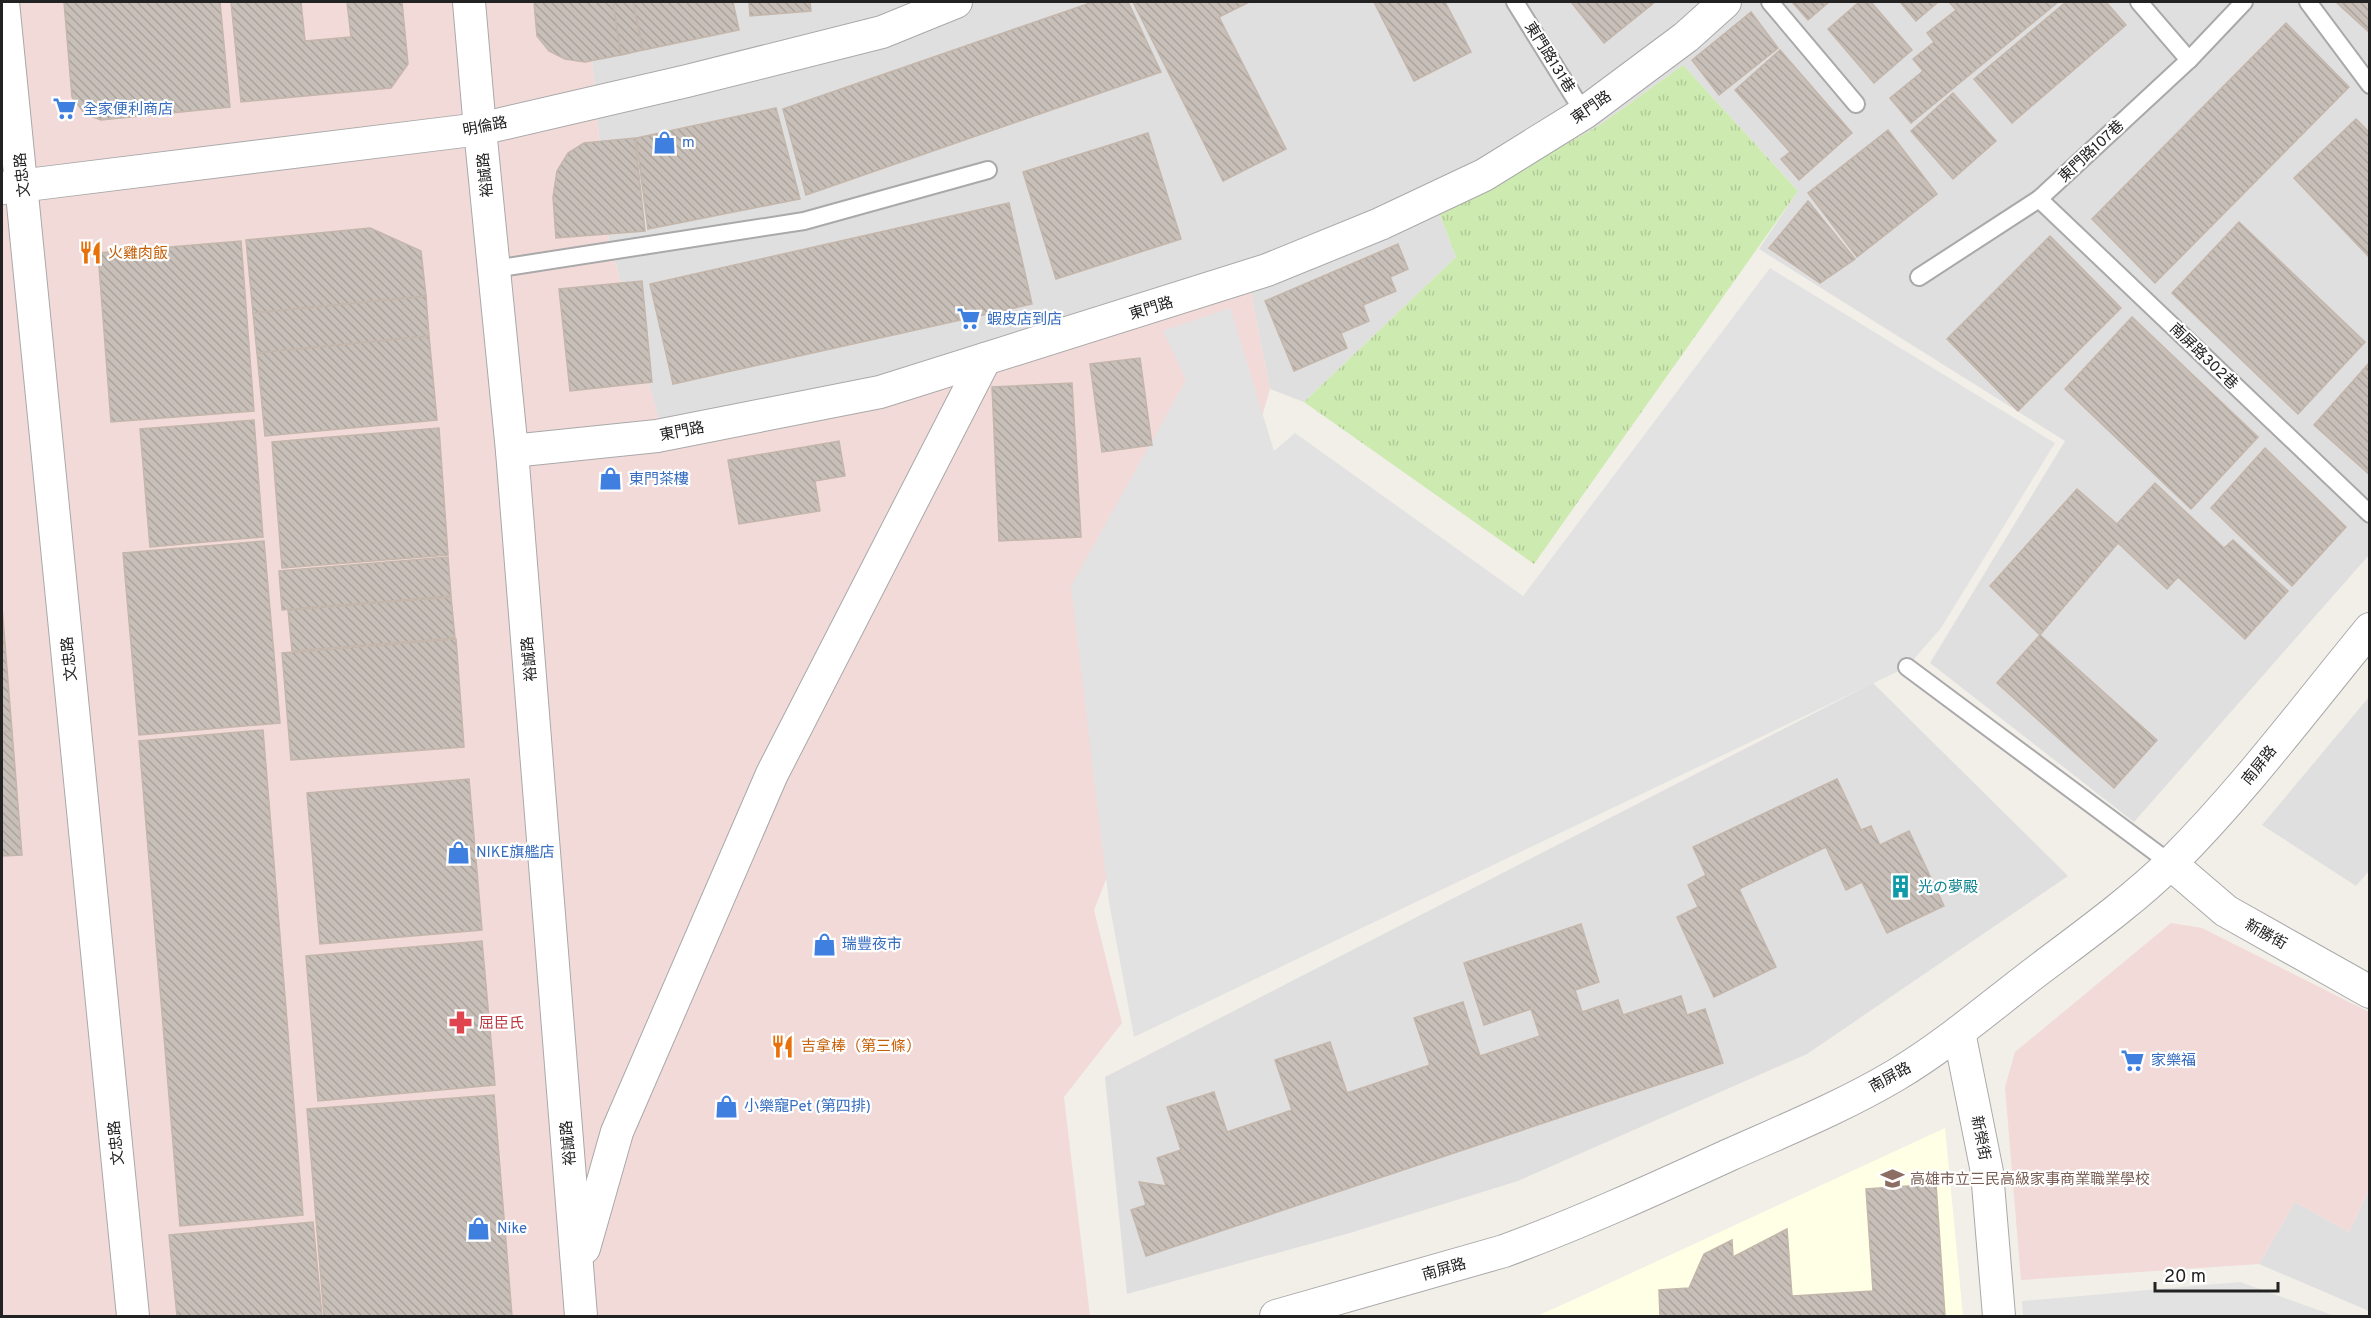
<svg xmlns="http://www.w3.org/2000/svg" width="2371" height="1318" font-family="Overpass,'Noto Sans TC','Noto Sans JP',sans-serif">
	<style>
		.residential { fill: #e0dfdf }
		.commercial { fill: #f2dad9 }
		.education { fill: #ffffe5 }
		.grass { fill: url(#grass-tufts) }
		.parking { fill: #e2e2e2 }
		.building { fill: url(#building-back-hatch); stroke: #c4b6ab; stroke-width: 1.5 }
		.lines { fill: none; stroke-linecap: round; stroke-linejoin: round }
		.lane-casing { stroke: #a9a9a9; stroke-width: 20 }
		.street-casing { stroke: #a9a9a9; stroke-width: 34 }
		.lane { stroke: #fff; stroke-width: 16 }
		.street { stroke: #fff; stroke-width: 32 }
		.labels { text-anchor: middle; stroke-width: 4.5; stroke-linejoin: round; paint-order: stroke }
		.street-label { font-size: 15px; fill: #222; stroke: #fff }
		.shop-label { font-size: 15px; fill: #366cbe; stroke: #fff; text-anchor: start }
		.food-label { font-size: 15px; fill: #c56008; stroke: #fff; text-anchor: start }
		.culture-label { font-size: 15px; fill: #0d838f; stroke: #fff; text-anchor: start }
		.health-label { font-size: 15px; fill: #be3a42; stroke: #fff; text-anchor: start }
		.education-label { font-size: 15px; fill: #785e54; stroke: #fff; text-anchor: start }
	</style>
	<defs>
		<pattern id="grass-tufts" width="24" height="20" patternUnits="userSpaceOnUse" patternTransform="scale(1.5)"><rect width="24" height="20" fill="#cdebb0"/><path d="M3 7l-1-3M5 7V3M7 7l1-3M15 17l-1-3M17 17v-4M19 17l1-3" fill="none" stroke="#b0c997"/></pattern>
		<pattern id="building-back-hatch" width="6" height="6" patternUnits="userSpaceOnUse" patternTransform="scale(1.5)"><rect width="6" height="6" fill="#c7bfb8"/><path d="M-1 5l2 2M0 0l6 6M5-1l2 2" fill="none" stroke="#aba49e"/></pattern>
	</defs>
	<rect width="100%" height="100%" fill="#f2efe9"/>
	<g class="residential">
		<polygon points="587,2 2369,2 2369,555 2134,822 1930,663 2065,441 1759,249 1798,191 1683,65 1600,125 1440,215 1456,257 1304,402 1270,389 1250,287 662,431 608,235"/>
		<polygon points="1873,683 2068,876 1807,1054 1518,1181 1350,1233 1127,1294 1105,1077"/>
		<polygon points="2369,697 2369,871 2356,886 2262,825"/>
		<polygon points="2369,1190 2369,1311 2259,1264 2295,1202 2349,1232"/>
	</g>
	<g class="commercial">
		<polygon points="2,2 587,2 608,235 662,430 1250,286 1270,389 1192,661 1094,910 1122,1023 1064,1097 1090,1316 2,1316"/>
		<polygon points="2171,923 2202,928 2369,1012 2369,1190 2349,1232 2295,1202 2259,1264 2021,1280 2005,1087 2015,1052"/>
	</g>
	<polygon class="education" points="1945,1128 1963,1316 1537,1316 1586,1294"/>
	<polygon class="grass" points="1683,65 1798,191 1534,564 1304,402 1456,257 1440,215 1600,125"/>
	<g class="parking">
		<polygon points="1770,268 2055,443 1941,628 1907,667 1134,1037 1109,902 1071,586 1186,380 1163,331 1230,308 1274,451 1295,433 1523,596"/>
		<polygon points="2240,1282 2335,1316 2023,1316 2022,1301"/>
	</g>
	<g class="building">
		<polygon points="64,2 220,2 230,107 101,120 85,114 72,97"/>
		<polygon points="231,2 301,2 305,41 351,37 347,2 402,2 408,64 391,88 241,102"/>
		<polygon points="534,2 613,2 621,55 585,62 565,59 549,51 537,36"/>
		<polygon points="613,2 633,2 643,50 621,55"/>
		<polygon points="633,2 733,2 739,30 643,50"/>
		<polygon points="749,2 810,2 811,11 750,16"/>
		<polygon points="1093,2 1128,2 1161,72 806,195 783,109"/>
		<polygon points="1133,2 1249,2 1219,17 1286,149 1223,181"/>
		<polygon points="1374,2 1445,2 1471,52 1414,81"/>
		<polygon points="1571,2 1655,2 1604,43"/>
		<polygon points="1792,2 1829,2 1808,20"/>
		<polygon points="1859,2 1871,2 1912,50 1874,83 1828,29"/>
		<polygon points="1900,2 1938,2 1916,21"/>
		<polygon points="1949,2 1991,2 2018,35 1911,123 1890,98 1923,71 1913,59 1934,42 1927,33 1956,10"/>
		<polygon points="1991,2 2058,2 2018,35"/>
		<polygon points="2066,2 2106,2 2126,25 2012,123 1974,79"/>
		<polygon points="2336,2 2370,2 2370,33"/>
		<polygon points="1751,12 1778,48 1719,95 1692,60"/>
		<polygon points="2286,23 2349,87 2155,283 2092,219"/>
		<polygon points="1780,50 1852,133 1799,180 1781,159 1790,152 1735,90"/>
		<polygon points="1953,93 1996,141 1953,179 1911,131"/>
		<polygon points="776,108 800,199 648,229 636,138"/>
		<polygon points="2356,119 2370,133 2370,258 2294,178"/>
		<polygon points="1888,130 1937,194 1857,257 1808,193"/>
		<polygon points="1148,133 1181,239 1056,279 1023,172"/>
		<polygon points="635,138 645,231 556,238 553,197 557,171 568,153 584,143"/>
		<polygon points="1808,201 1855,259 1820,283 1769,248"/>
		<polygon points="1009,203 1032,304 673,384 650,284"/>
		<polygon points="2239,222 2365,342 2298,414 2172,293"/>
		<polygon points="370,228 421,251 426,296 253,313 246,240"/>
		<polygon points="2050,236 2121,308 2018,411 1947,339"/>
		<polygon points="241,241 254,411 111,422 98,253"/>
		<polygon points="1398,244 1408,269 1390,277 1396,291 1363,305 1369,321 1341,333 1347,348 1294,371 1265,301"/>
		<polygon points="642,281 652,382 570,391 559,289"/>
		<polygon points="426,296 429,336 257,353 253,313"/>
		<polygon points="2132,317 2258,437 2191,509 2065,389"/>
		<polygon points="429,336 437,420 265,436 257,353"/>
		<polygon points="1140,358 1152,445 1102,452 1090,364"/>
		<polygon points="2370,362 2370,475 2314,425"/>
		<polygon points="1072,383 1081,537 999,541 992,387"/>
		<polygon points="254,420 263,537 150,547 140,429"/>
		<polygon points="439,428 448,555 282,568 272,442"/>
		<polygon points="839,441 845,476 815,481 820,511 739,524 728,460"/>
		<polygon points="2265,448 2346,527 2292,586 2211,508"/>
		<polygon points="2155,483 2224,548 2233,540 2288,591 2245,639 2178,577 2167,589 2118,543 2040,635 1990,586 2077,489 2117,524"/>
		<polygon points="264,541 280,723 139,735 123,553"/>
		<polygon points="448,557 451,596 282,610 279,571"/>
		<polygon points="451,597 455,638 292,651 288,610"/>
		<polygon points="2,607 12,731 2,732"/>
		<polygon points="2040,635 2157,740 2114,788 1997,683"/>
		<polygon points="456,639 464,747 291,760 282,653"/>
		<polygon points="263,730 303,1215 180,1226 139,741"/>
		<polygon points="12,731 22,855 2,856 2,732"/>
		<polygon points="469,779 482,930 320,944 307,793"/>
		<polygon points="1837,779 1861,830 1871,826 1880,845 1909,831 1944,906 1887,933 1862,882 1846,890 1826,847 1739,889 1776,967 1714,997 1677,917 1698,907 1688,885 1706,875 1693,847"/>
		<polygon points="1581,924 1599,982 1575,990 1582,1012 1618,1000 1623,1015 1681,996 1687,1015 1705,1009 1723,1063 1146,1256 1131,1210 1146,1205 1139,1182 1166,1186 1157,1158 1181,1150 1167,1107 1214,1092 1227,1132 1292,1110 1275,1060 1330,1042 1347,1093 1430,1065 1414,1018 1463,1002 1480,1056 1540,1036 1531,1009 1484,1025 1464,963"/>
		<polygon points="482,941 495,1085 318,1101 306,956"/>
		<polygon points="494,1095 512,1316 324,1316 307,1109"/>
		<polygon points="1936,1184 1945,1316 1660,1316 1659,1290 1689,1288 1704,1254 1732,1240 1733,1257 1787,1229 1792,1296 1873,1291 1866,1189"/>
		<polygon points="313,1222 322,1316 177,1316 169,1235"/>
	</g>
	<g class="lines">
		<defs>
			<g id="lane">
				<polyline points="1515,2 1584,113"/>
				<polyline points="1770,2 1856,104"/>
				<polyline points="2139,2 2189,60"/>
				<polyline points="2308,2 2370,85"/>
				<polyline points="2039,199 2370,514"/>
				<polyline points="494,269 804,221 988,170"/>
				<polyline points="1919,277 2039,199 2189,60 2244,2"/>
				<polyline points="1907,667 2170,863"/>
			</g>
			<g id="street">
				<polyline points="3,2 133,1316"/>
				<polyline points="469,2 480,129 512,451 581,1316"/>
				<polyline points="3,188 480,129 687,81 882,32 956,2"/>
				<polyline points="512,451 657,436 880,392 1267,270 1380,224 1484,175 1584,113 1686,37 1725,2"/>
				<polyline points="2170,863 2226,911 2370,992"/>
				<polyline points="1959,1032 1987,1172 1999,1316"/>
				<polyline points="584,1248 617,1132 772,774 985,359"/>
				<path d="M1276,1316L1504,1251C1580,1223 1655,1189 1729,1155C1785,1130 1844,1106 1896,1075C1948,1044 1993,1004 2041,968C2086,934 2132,901 2172,862C2244,790 2305,708 2370,629"/>
			</g>
		</defs>
		<use href="#lane" class="lane-casing"/>
		<use href="#street" class="street-casing"/>
		<use href="#lane" class="lane"/>
		<use href="#street" class="street"/>
	</g>
	<defs>
		<symbol id="supermarket-bare" viewBox="-9 -9 18 18"><path d="M-6-5.5h2.5l.6 2H6L4.5 2H-2.5L-4.4-4H-6ZM-1.5 3.2a1.3 1.3 0 1 0 .1 0ZM3 3.2a1.3 1.3 0 1 0 .1 0Z" fill="#3f7fe0" stroke="#fff" stroke-width="2.5" paint-order="stroke"/></symbol>
		<symbol id="shop-bare" viewBox="-9 -9 18 18"><path d="M-5-2.5h2.3a2.7 3.5 0 0 1 5.4 0H5L5.5 6h-11ZM-1.5-2.5h3a1.5 2.3 0 0 0-3 0Z" fill="#3f7fe0" stroke="#fff" stroke-width="2.5" paint-order="stroke"/></symbol>
		<symbol id="restaurant-bare" viewBox="-9 -9 18 18"><path d="M-5-6h1v4h1v-4h1v4h1v-4h1v5L-1.5 .5V6h-2V.5L-5-1ZM5-6V6H3V1.5H1.5Q1.5-4 5-6Z" fill="#e8710a" stroke="#fff" stroke-width="2.5" paint-order="stroke"/></symbol>
		<symbol id="building-bare" viewBox="-9 -9 18 18"><path d="M-4-6H4V6H1V3H-1V6H-4ZM-2.5-4.3h1.7v1.8h-1.7ZM.8-4.3h1.7v1.8H.8ZM-2.5-1h1.7V.8h-1.7ZM.8-1h1.7V.8H.8Z" fill="#0f9aa8" stroke="#fff" stroke-width="2.5" paint-order="stroke"/></symbol>
		<symbol id="pharmacy-bare" viewBox="-9 -9 18 18"><path d="M-2-6h4v4h4v4h-4v4h-4v-4h-4v-4h4Z" fill="#e0444e" stroke="#fff" stroke-width="2.5" paint-order="stroke"/></symbol>
		<symbol id="school-bare" viewBox="-9 -9 18 18"><path d="M0-5L7-2L0 1L-7-2ZM-4 1L0 2.5L4 1V4Q0 6-4 4Z" fill="#8d6e63" stroke="#fff" stroke-width="2.5" paint-order="stroke"/></symbol>
	</defs>
	<g fill-rule="evenodd">
		<use href="#supermarket-bare" x="48" y="92" width="33" height="33"/>
		<use href="#shop-bare" x="648" y="126" width="33" height="33"/>
		<use href="#restaurant-bare" x="74" y="236" width="33" height="33"/>
		<use href="#supermarket-bare" x="952" y="302" width="33" height="33"/>
		<use href="#shop-bare" x="594" y="462" width="33" height="33"/>
		<use href="#shop-bare" x="442" y="836" width="33" height="33"/>
		<use href="#building-bare" x="1884" y="870" width="33" height="33"/>
		<use href="#shop-bare" x="808" y="928" width="33" height="33"/>
		<use href="#pharmacy-bare" x="444" y="1006" width="33" height="33"/>
		<use href="#restaurant-bare" x="766" y="1030" width="33" height="33"/>
		<use href="#supermarket-bare" x="2116" y="1044" width="33" height="33"/>
		<use href="#shop-bare" x="710" y="1090" width="33" height="33"/>
		<use href="#school-bare" x="1876" y="1162" width="33" height="33"/>
		<use href="#shop-bare" x="462" y="1212" width="33" height="33"/>
	</g>
	<g class="labels">
		<g class="street-label">
			<text transform="translate(1550 57) rotate(58)" y="5">東門路131巷</text>
			<text transform="translate(1591 107) rotate(-35)" y="5">東門路</text>
			<text transform="translate(485 126) rotate(-11)" y="5">明倫路</text>
			<text transform="translate(2091 151) rotate(-43)" y="5">東門路107巷</text>
			<text transform="translate(22 175) rotate(-96)" y="5">文忠路</text>
			<text transform="translate(485 175) rotate(-96)" y="5">裕誠路</text>
			<text transform="translate(1151 308) rotate(-17)" y="5">東門路</text>
			<text transform="translate(2204 356) rotate(44)" y="5">南屏路302巷</text>
			<text transform="translate(682 431) rotate(-11)" y="5">東門路</text>
			<text transform="translate(69 659) rotate(-96)" y="5">文忠路</text>
			<text transform="translate(529 659) rotate(-95)" y="5">裕誠路</text>
			<text transform="translate(2259 765) rotate(-51)" y="5">南屏路</text>
			<text transform="translate(2266 934) rotate(29)" y="5">新勝街</text>
			<text transform="translate(1890 1077) rotate(-29)" y="5">南屏路</text>
			<text transform="translate(1981 1138) rotate(79)" y="5">新榮街</text>
			<text transform="translate(116 1143) rotate(-96)" y="5">文忠路</text>
			<text transform="translate(568 1143) rotate(-95)" y="5">裕誠路</text>
			<text transform="translate(1444 1269) rotate(-16)" y="5">南屏路</text>
		</g>
		<g class="shop-label">
			<text x="83" y="114">全家便利商店</text>
			<text x="682" y="147">m</text>
			<text x="987" y="324">蝦皮店到店</text>
			<text x="629" y="484">東門茶樓</text>
			<text x="476" y="857">NIKE旗艦店</text>
			<text x="842" y="949">瑞豐夜市</text>
			<text x="2151" y="1065">家樂福</text>
			<text x="744" y="1111">小樂寵Pet (第四排)</text>
			<text x="497" y="1233">Nike</text>
		</g>
		<g class="food-label">
			<text x="108" y="258">火雞肉飯</text>
			<text x="801" y="1051">吉拿棒（第三條）</text>
		</g>
		<g class="culture-label">
			<text x="1918" y="892">光の夢殿</text>
		</g>
		<g class="health-label">
			<text x="479" y="1028">屈臣氏</text>
		</g>
		<g class="education-label">
			<text x="1910" y="1184">高雄市立三民高級家事商業職業學校</text>
		</g>
	</g>
	<rect width="2371" height="1318" fill="none" stroke="#222222" stroke-width="6"/>
	<path d="M2155 1282v9h123v-9" fill="none" stroke="#222222" stroke-width="3"/>
	<text x="2164" y="1282" font-size="18" fill="#222222" stroke="#ffffff" stroke-width="4.5" paint-order="stroke">20 m</text>
</svg>
